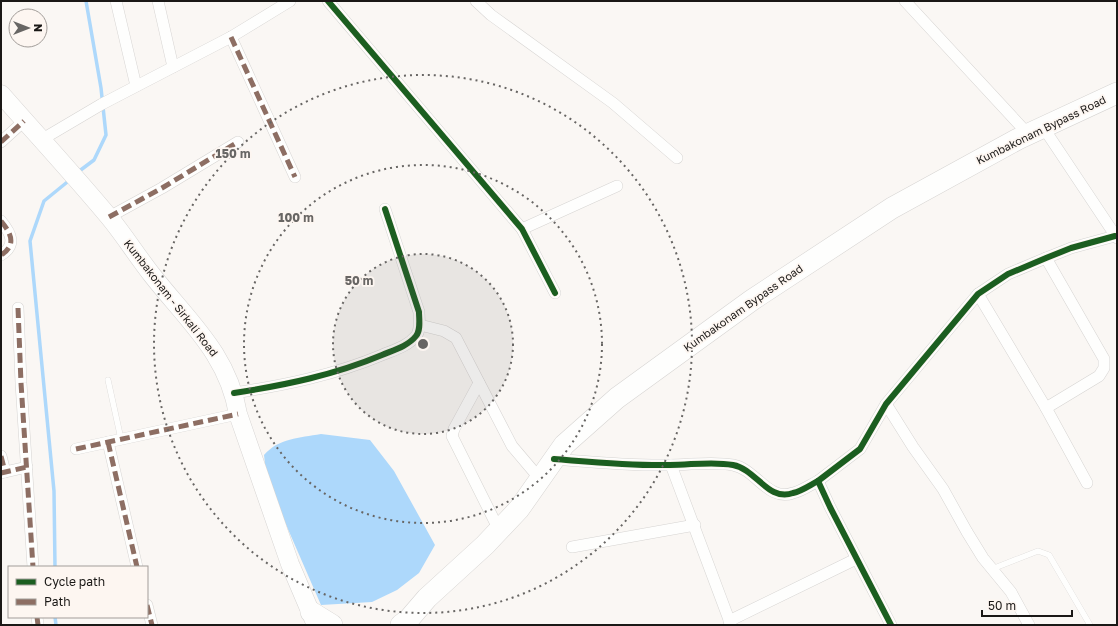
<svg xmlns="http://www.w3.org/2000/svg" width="1118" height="626" font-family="'Golos Text',sans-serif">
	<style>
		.water { fill: #add8fb }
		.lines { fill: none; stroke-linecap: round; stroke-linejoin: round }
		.stream { stroke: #add8fb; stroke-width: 3.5 }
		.lane-casing { stroke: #d6d4d2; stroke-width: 6 }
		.street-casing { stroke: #d6d4d2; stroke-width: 12 }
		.primary-casing { stroke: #d6d4d2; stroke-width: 19 }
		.highway-casing { stroke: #d6d4d2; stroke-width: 22 }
		.lane { stroke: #fefefd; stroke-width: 5.5 }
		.street { stroke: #fefefd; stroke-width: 11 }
		.primary { stroke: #fefefd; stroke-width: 18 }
		.highway { stroke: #fefefd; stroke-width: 21 }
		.quiet { stroke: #8d6e63; stroke-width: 5; stroke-dasharray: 10 5; stroke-linecap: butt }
		.cycleway-casing { stroke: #fdf6f1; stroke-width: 8 }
		.cycleway { stroke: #1b5e20; stroke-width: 6 }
		.ring { fill: none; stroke: #686664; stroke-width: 2; stroke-dasharray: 2 4 }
		.labels { text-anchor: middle; stroke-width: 3.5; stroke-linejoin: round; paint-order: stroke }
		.street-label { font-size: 11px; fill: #1a1816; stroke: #fdf6f1 }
		.centre { fill: #686664; stroke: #fdf6f1; stroke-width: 2 }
		.ring-label { font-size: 12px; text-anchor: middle; font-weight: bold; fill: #686664; stroke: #fdf6f1; stroke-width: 3.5; stroke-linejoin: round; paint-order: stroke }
	</style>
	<rect width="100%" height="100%" fill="#faf7f4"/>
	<path class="water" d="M321,434L370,440L394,471L435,545L419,573L397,590L372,602L321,605L267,481L264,455C279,438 299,438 321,434Z"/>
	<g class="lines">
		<g class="stream">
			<polyline points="78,172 94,160 106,135 101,88 86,1"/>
			<polyline points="55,567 54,491 30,241 44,201 71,179"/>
			<polyline points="55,617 56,625"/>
		</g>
		<defs>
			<g id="lane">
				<polyline points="108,380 121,439"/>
				<polyline points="992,569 1038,551 1049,555 1090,625"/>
			</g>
			<g id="street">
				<polyline points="116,1 136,86"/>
				<polyline points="158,1 173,67"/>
				<polyline points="328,1 522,229 555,293"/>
				<polyline points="476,1 491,15 613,103 677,158"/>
				<polyline points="905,1 1028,134"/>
				<polyline points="231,37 295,177"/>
				<polyline points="1043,127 1117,238"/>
				<polyline points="41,140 102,104 231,37 290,1"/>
				<polyline points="1,142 24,121"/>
				<polyline points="109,217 162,188 238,142"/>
				<path d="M1,221C11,233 17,245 1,255"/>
				<polyline points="522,229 617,186"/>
				<polyline points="978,294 1046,408 1087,483"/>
				<polyline points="18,308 21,383 33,567"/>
				<polyline points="420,325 444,331 456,338 512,446 540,479"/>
				<polyline points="479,383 454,429 452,436 499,530"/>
				<path d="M234,393C286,385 334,375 382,355C394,350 408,346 416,336C421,330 419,319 419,312L385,209"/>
				<polyline points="886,404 913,447 943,489 967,532 983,558 1011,592 1029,625"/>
				<polyline points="1046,408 1099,376 1104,368 1104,359 1046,258"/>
				<polyline points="108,442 137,567"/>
				<polyline points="76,449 238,414"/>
				<polyline points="1,456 5,472"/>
				<path d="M554,459C592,462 631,466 670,465C691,465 712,461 733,465C756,469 768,502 793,493C802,491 810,485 818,481L830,507L891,625"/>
				<polyline points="671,465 731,625"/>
				<polyline points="1,473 27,467"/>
				<polyline points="818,481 860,449 886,404 978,294 1008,274 1046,258 1071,248 1115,236"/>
				<polyline points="572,547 695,525"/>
				<polyline points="147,605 152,625"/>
				<polyline points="37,617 38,625"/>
				<polyline points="729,621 856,559"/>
			</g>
			<path id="primary" d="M1,94C37,135 74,175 109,217C124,235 137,256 152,275C188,321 228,354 238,414L290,564L316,625"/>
			<g id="highway">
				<polyline points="311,612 332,625"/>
				<polyline points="401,625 409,619 427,598 485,545 519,509 564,445 617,398 752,300 892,208 1018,139 1117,93"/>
			</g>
		</defs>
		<use href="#lane" class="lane-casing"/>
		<use href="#street" class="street-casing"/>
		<use href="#primary" class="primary-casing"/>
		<use href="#highway" class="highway-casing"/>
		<use href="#lane" class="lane"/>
		<use href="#street" class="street"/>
		<use href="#primary" class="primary"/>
		<use href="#highway" class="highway"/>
		<g class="quiet">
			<polyline points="231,37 295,177"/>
			<polyline points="1,142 24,121"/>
			<polyline points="109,217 162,188 238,142"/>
			<path d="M1,221C11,233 17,245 1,255"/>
			<polyline points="18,308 21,383 33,567"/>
			<polyline points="108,442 137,567"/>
			<polyline points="76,449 238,414"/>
			<polyline points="1,456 5,472"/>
			<polyline points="1,473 27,467"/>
			<polyline points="147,605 152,625"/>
			<polyline points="37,617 38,625"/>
		</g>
		<defs>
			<g id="cycleway">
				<polyline points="328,1 522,229 555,293"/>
				<path d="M234,393C286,385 334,375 382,355C394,350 408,346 416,336C421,330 419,319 419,312L385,209"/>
				<path d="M554,459C592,462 631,466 670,465C691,465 712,461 733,465C756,469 768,502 793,493C802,491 810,485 818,481L830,507L891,625"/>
				<polyline points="818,481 860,449 886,404 978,294 1008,274 1046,258 1071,248 1115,236"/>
			</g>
		</defs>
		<use href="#cycleway" class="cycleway-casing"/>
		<use href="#cycleway" class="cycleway"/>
	</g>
	<circle cx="423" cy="344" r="90" fill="#686664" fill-opacity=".12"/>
	<g class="ring">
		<circle cx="423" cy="344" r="90"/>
		<circle cx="423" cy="344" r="179"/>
		<circle cx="423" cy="344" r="269"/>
	</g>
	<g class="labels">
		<g class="street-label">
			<text transform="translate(1041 130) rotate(-26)" y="4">Kumbakonam Bypass Road</text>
			<text transform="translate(171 298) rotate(52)" y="4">Kumbakonam - Sirkali Road</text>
			<text transform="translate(743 308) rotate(-35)" y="4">Kumbakonam Bypass Road</text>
		</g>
	</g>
	<circle cx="423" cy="344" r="6" class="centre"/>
	<g class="ring-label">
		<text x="233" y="158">150 m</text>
		<text x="296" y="222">100 m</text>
		<text x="359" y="285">50 m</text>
	</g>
	<rect width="1118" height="626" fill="none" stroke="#1a1816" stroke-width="4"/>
	<rect x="8" y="566" width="140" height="52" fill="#fdf6f1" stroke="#a29d99"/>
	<rect x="16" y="579" width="20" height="6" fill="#1b5e20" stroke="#a29d99"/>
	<text x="44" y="586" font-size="12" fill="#1a1816">Cycle path</text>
	<rect x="16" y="599" width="20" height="6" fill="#8d6e63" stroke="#a29d99"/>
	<text x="44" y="606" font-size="12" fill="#1a1816">Path</text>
	<g transform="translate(28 28) rotate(90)"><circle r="19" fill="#fdf6f1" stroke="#a29d99"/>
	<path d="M0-3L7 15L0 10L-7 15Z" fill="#686664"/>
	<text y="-6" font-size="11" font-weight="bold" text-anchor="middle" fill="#1a1816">N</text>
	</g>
	<path d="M982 610v6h90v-6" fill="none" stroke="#1a1816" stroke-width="2"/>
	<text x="988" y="610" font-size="12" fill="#1a1816" stroke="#fdf6f1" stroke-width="3" paint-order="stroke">50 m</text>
</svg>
